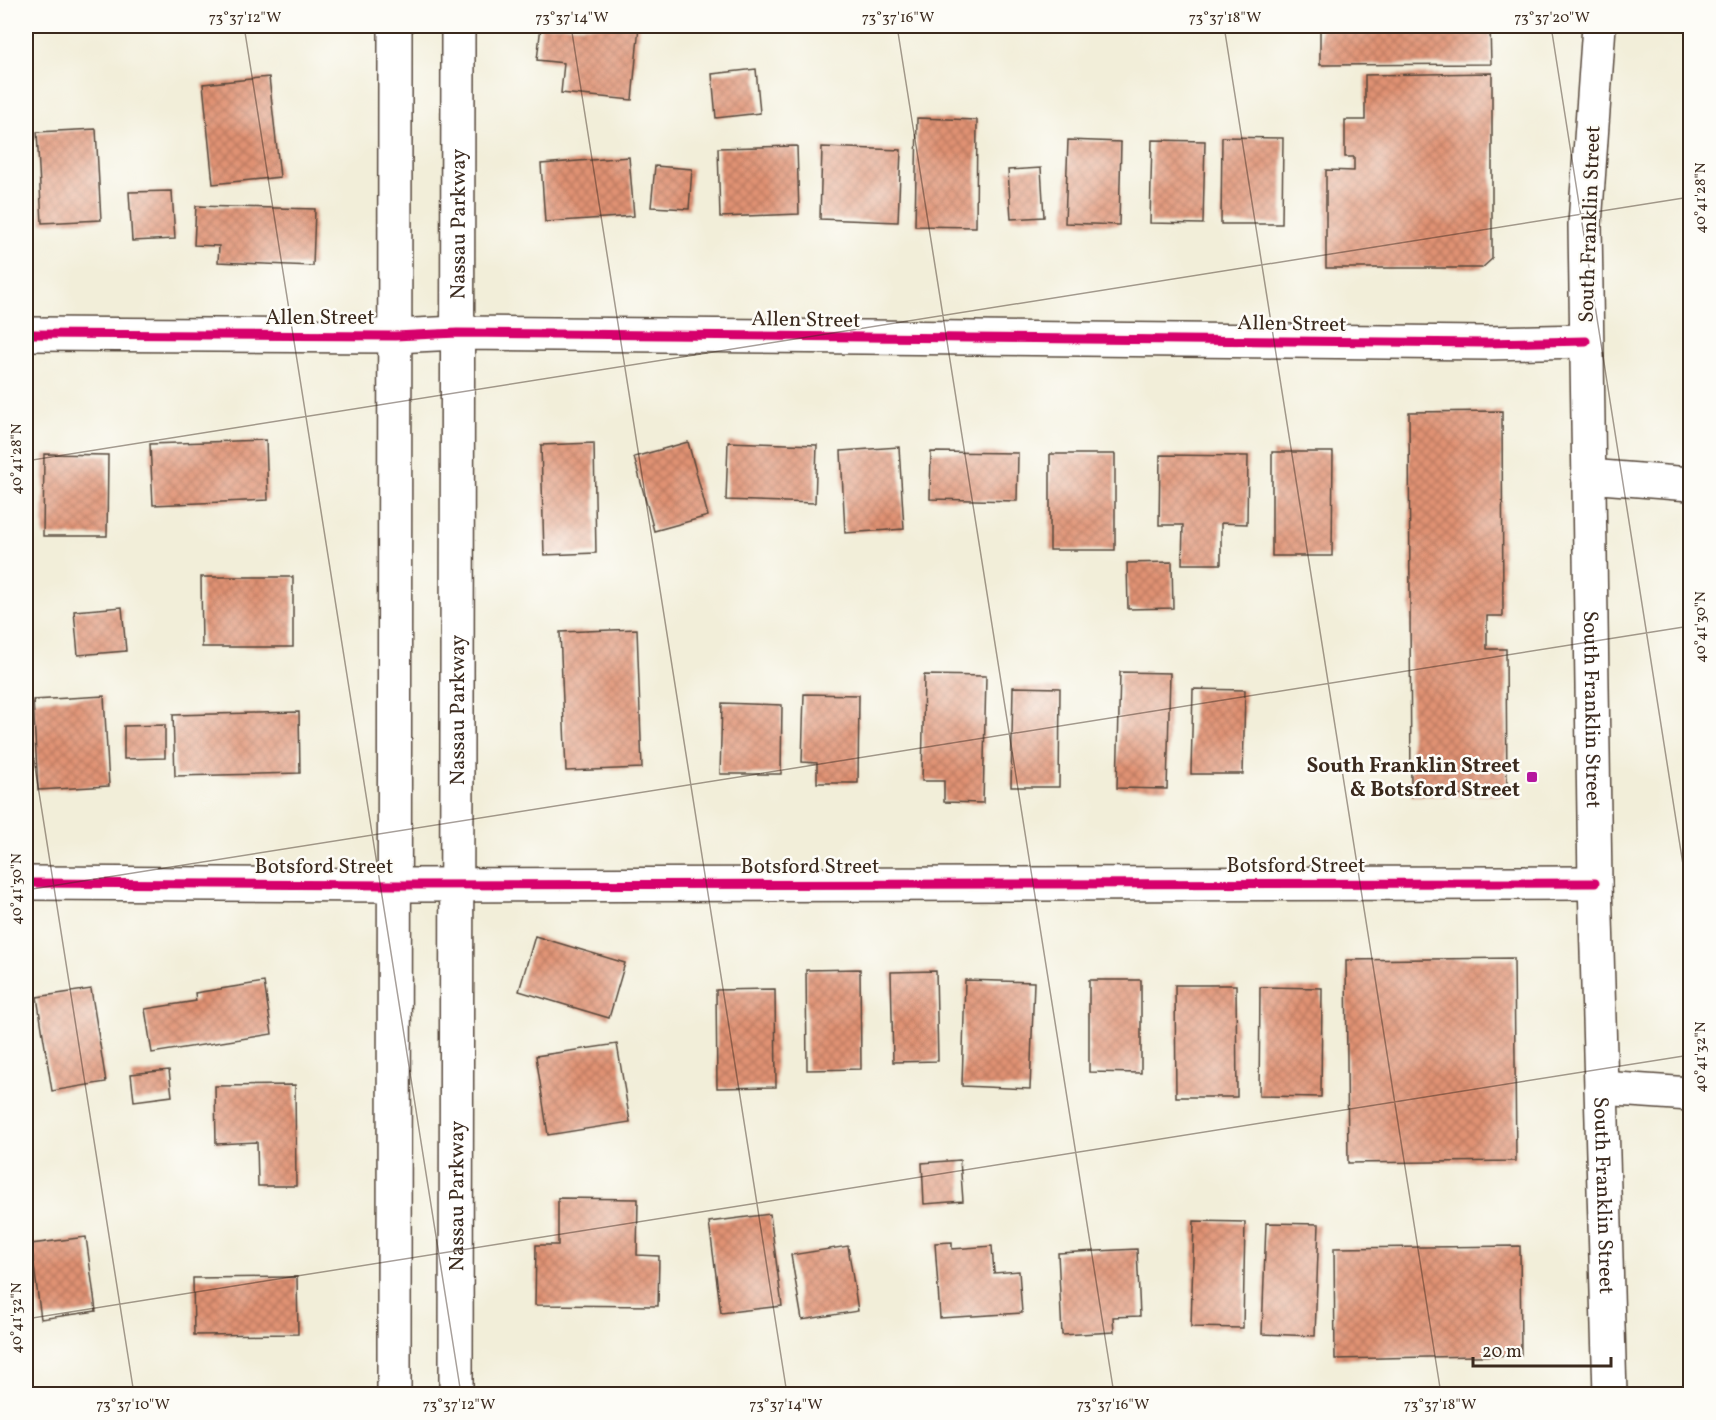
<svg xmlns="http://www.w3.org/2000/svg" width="1716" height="1420" font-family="Vollkorn,serif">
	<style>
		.building { fill: url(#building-cross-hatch) }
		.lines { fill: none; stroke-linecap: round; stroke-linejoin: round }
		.street-casing { stroke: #56473a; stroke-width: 36 }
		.secondary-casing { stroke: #56473a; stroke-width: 36 }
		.street { stroke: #fff; stroke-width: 33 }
		.secondary { stroke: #fff; stroke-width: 33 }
		.cycleway-casing { stroke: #fdfcf7; stroke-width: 13 }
		.cycleway { stroke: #d6006c; stroke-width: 9 }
		.ticks { fill: none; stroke: #3b2a1e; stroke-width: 1.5; stroke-opacity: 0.45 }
		.poi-dot { fill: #b5179e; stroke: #fdfcf7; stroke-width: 2 }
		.labels { text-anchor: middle; stroke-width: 5; stroke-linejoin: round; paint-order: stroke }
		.street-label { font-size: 21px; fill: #3b2a1e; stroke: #fdfcf7 }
		.poi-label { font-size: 21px; font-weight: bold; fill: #3b2a1e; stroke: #fdfcf7; text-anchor: end }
		.neatline { fill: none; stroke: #3b2a1e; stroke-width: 2 }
		.ticks-label { font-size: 15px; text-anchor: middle; fill: #3b2a1e }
	</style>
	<defs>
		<pattern id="building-cross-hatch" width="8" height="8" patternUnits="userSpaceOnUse" patternTransform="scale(1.5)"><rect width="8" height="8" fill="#e09273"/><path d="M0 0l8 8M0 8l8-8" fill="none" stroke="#b7775e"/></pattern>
	</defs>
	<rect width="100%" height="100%" fill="#fdfcf7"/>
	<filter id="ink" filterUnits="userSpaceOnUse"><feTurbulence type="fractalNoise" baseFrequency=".0167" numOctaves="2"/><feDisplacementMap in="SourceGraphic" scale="12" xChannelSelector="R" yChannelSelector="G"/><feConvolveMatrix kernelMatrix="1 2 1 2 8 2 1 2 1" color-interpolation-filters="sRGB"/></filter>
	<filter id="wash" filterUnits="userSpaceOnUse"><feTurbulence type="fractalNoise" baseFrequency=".008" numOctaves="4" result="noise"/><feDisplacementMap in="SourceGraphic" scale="24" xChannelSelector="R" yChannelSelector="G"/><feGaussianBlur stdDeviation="1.35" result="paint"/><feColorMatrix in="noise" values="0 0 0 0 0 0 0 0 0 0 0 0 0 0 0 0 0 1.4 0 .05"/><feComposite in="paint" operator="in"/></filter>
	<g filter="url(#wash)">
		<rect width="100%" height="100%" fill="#f2eed9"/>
		<g id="blocks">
			<g class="building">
				<polygon points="541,26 639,26 632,100 561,93 564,63 537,60"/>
				<polygon points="1320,26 1490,26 1491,64 1320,65"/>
				<polygon points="756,69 760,113 716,118 712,74"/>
				<polygon points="1492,73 1492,259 1482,268 1326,268 1326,170 1354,171 1354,157 1345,157 1345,120 1365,120 1365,75"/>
				<polygon points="269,77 280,177 213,184 203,84"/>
				<polygon points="917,118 977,120 976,227 915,226"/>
				<polygon points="96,129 101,220 42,223 37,132"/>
				<polygon points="1222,137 1283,138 1282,224 1221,224"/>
				<polygon points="1068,140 1121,142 1119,225 1065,223"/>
				<polygon points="1152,140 1205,141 1203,224 1150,223"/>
				<polygon points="797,146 799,214 720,217 718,148"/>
				<polygon points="822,147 901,150 898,222 820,219"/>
				<polygon points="629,157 634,216 545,222 541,164"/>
				<polygon points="655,166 692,169 689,209 651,207"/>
				<polygon points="1041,168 1044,217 1011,219 1008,170"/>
				<polygon points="172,191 175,239 132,241 129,192"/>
				<polygon points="196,206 315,209 313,266 218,262 219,246 194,245"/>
				<polygon points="1502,411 1503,616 1487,616 1487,649 1506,649 1507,795 1411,796 1409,412"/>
				<polygon points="266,440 268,500 153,505 150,444"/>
				<polygon points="688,442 708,516 654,531 634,457"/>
				<polygon points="728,442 817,445 815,503 726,500"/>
				<polygon points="594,443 596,553 544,555 541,445"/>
				<polygon points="899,447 904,529 845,533 841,451"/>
				<polygon points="931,452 1018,453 1017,501 930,499"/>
				<polygon points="1272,452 1333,452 1332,556 1272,556"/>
				<polygon points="44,454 108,455 107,536 43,536"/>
				<rect x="1050" y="454" width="65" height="96"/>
				<polygon points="1160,455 1248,456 1247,524 1221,523 1221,564 1182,564 1183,525 1159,525"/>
				<polygon points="1172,562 1173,608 1128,609 1127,563"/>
				<polygon points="201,577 293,577 293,647 202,647"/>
				<polygon points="122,607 126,651 78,655 74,611"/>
				<polygon points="637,629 642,768 566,771 560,632"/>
				<polygon points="1120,672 1170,673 1167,789 1117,788"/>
				<polygon points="924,675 986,676 983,803 944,802 944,781 922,781"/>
				<polygon points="1013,687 1060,688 1059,787 1011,787"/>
				<polygon points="1193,689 1245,690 1243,774 1191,774"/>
				<polygon points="804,694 859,695 858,783 817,783 817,763 802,762"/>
				<polygon points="104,696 109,786 38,790 33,700"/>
				<polygon points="722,703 782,705 781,774 720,774"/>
				<polygon points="299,712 300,773 175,776 173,715"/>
				<polygon points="165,725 165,758 124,759 124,726"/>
				<polygon points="535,936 625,963 609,1018 519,991"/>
				<polygon points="1514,958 1516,1161 1348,1163 1346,960"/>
				<polygon points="860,969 861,1069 807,1070 806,970"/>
				<polygon points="936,971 938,1061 893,1062 891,972"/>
				<polygon points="965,980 1034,982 1030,1089 962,1086"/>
				<polygon points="1089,980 1141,980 1141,1073 1089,1072"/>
				<polygon points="264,982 272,1034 152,1053 145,1009 196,1001 195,993"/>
				<polygon points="1175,985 1236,985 1237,1097 1176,1097"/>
				<polygon points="1260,987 1322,988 1321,1097 1259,1096"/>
				<polygon points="91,989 106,1082 52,1091 37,997"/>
				<polygon points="775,989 776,1087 717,1088 716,990"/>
				<polygon points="617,1044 630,1122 548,1135 536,1056"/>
				<polygon points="169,1070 172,1096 134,1101 131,1074"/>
				<polygon points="295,1085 296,1186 258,1186 257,1142 216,1144 215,1086"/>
				<polygon points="960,1160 963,1201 924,1204 922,1163"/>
				<polygon points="558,1198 638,1199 637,1255 659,1256 658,1306 535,1305 536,1245 558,1245"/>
				<polygon points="770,1214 782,1306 721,1313 709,1222"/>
				<polygon points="1194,1221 1245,1222 1243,1328 1191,1327"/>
				<polygon points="1266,1223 1319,1224 1315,1336 1262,1334"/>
				<polygon points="86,1237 96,1311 41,1319 31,1244"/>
				<polygon points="952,1242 952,1249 992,1246 994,1273 1019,1271 1022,1313 940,1318 935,1243"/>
				<polygon points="848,1246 858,1311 802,1320 791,1255"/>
				<polygon points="1520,1246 1521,1355 1335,1359 1334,1248"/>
				<polygon points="1137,1249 1140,1316 1113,1317 1114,1332 1062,1335 1058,1253"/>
				<polygon points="297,1277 298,1334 194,1335 193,1278"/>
			</g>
		</g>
	</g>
	<g filter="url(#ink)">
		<use href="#blocks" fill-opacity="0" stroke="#56473a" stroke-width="1.5"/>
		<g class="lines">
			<defs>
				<g id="street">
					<polyline points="26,334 395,336 457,333 1486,343 1586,341"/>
					<polyline points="1588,476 1690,484"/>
					<polyline points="26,883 395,885 1595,883"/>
					<polyline points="1601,1088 1690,1094"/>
					<polyline points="394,1394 395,26"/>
					<path id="s1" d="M456,1394L458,26"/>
				</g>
				<g id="secondary">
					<path id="s2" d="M1599,26L1585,224L1595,883L1610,1394"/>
				</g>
			</defs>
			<use href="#street" class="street-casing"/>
			<use href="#secondary" class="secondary-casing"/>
			<use href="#street" class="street"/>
			<use href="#secondary" class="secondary"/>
			<defs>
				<g id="cycleway">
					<polyline points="26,334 395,336 457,333 1486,343 1586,341"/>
					<polyline points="26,883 395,885 1595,883"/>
				</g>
			</defs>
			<use href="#cycleway" class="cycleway-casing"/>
			<use href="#cycleway" class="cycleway"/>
		</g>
	</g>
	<path class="ticks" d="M244,26L461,1394M571,26L787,1394M897,26L1114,1394M1224,26L1441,1394M1551,26L1690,909M26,31L63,26M26,461L1690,197M26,710L134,1394M26,890L1690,626M26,1319L1690,1055"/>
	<rect class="poi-dot" x="1526" y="771" width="12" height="12" rx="3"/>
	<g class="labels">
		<g class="street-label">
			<text dy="7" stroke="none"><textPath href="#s1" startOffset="1170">Nassau Parkway</textPath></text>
			<text transform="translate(1589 224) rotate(-88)" y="7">South Franklin Street</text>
			<text x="320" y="324">Allen Street</text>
			<text transform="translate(806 319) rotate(1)" y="7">Allen Street</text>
			<text transform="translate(1292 323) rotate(1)" y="7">Allen Street</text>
			<text dy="7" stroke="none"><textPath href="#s1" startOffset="684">Nassau Parkway</textPath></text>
			<text dy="7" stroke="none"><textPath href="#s2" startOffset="684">South Franklin Street</textPath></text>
			<text x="1296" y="872">Botsford Street</text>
			<text x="324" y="873">Botsford Street</text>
			<text x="810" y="873">Botsford Street</text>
			<text dy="7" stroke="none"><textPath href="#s1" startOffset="198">Nassau Parkway</textPath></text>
			<text dy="7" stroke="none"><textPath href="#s2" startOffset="1170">South Franklin Street</textPath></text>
		</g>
		<g class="poi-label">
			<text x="1520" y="772">South Franklin Street<tspan x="1520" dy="24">&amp; Botsford Street</tspan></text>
		</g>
	</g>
	<rect width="1716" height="1420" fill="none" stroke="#fdfcf7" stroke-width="66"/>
	<path d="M1473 1357v9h138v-9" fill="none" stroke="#3b2a1e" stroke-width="3"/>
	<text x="1482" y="1357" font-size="18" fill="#3b2a1e" stroke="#fdfcf7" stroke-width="4.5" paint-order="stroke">20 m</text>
	<rect x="33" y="33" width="1650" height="1354" class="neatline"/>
	<g class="ticks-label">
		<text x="245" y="22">73°37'12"W</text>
		<text x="572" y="22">73°37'14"W</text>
		<text x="898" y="22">73°37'16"W</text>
		<text x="1225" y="22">73°37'18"W</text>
		<text x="1552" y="22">73°37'20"W</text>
		<text transform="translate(1700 198) rotate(-90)" y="5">40°41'28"N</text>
		<text transform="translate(16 459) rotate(-90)" y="5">40°41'28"N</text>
		<text transform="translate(1700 627) rotate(-90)" y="5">40°41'30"N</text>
		<text transform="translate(16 889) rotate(-90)" y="5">40°41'30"N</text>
		<text transform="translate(1700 1057) rotate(-90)" y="5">40°41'32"N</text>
		<text transform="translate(16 1318) rotate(-90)" y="5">40°41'32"N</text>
		<text x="133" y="1409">73°37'10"W</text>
		<text x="459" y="1409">73°37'12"W</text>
		<text x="786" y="1409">73°37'14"W</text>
		<text x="1113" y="1409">73°37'16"W</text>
		<text x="1440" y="1409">73°37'18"W</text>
	</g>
</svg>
